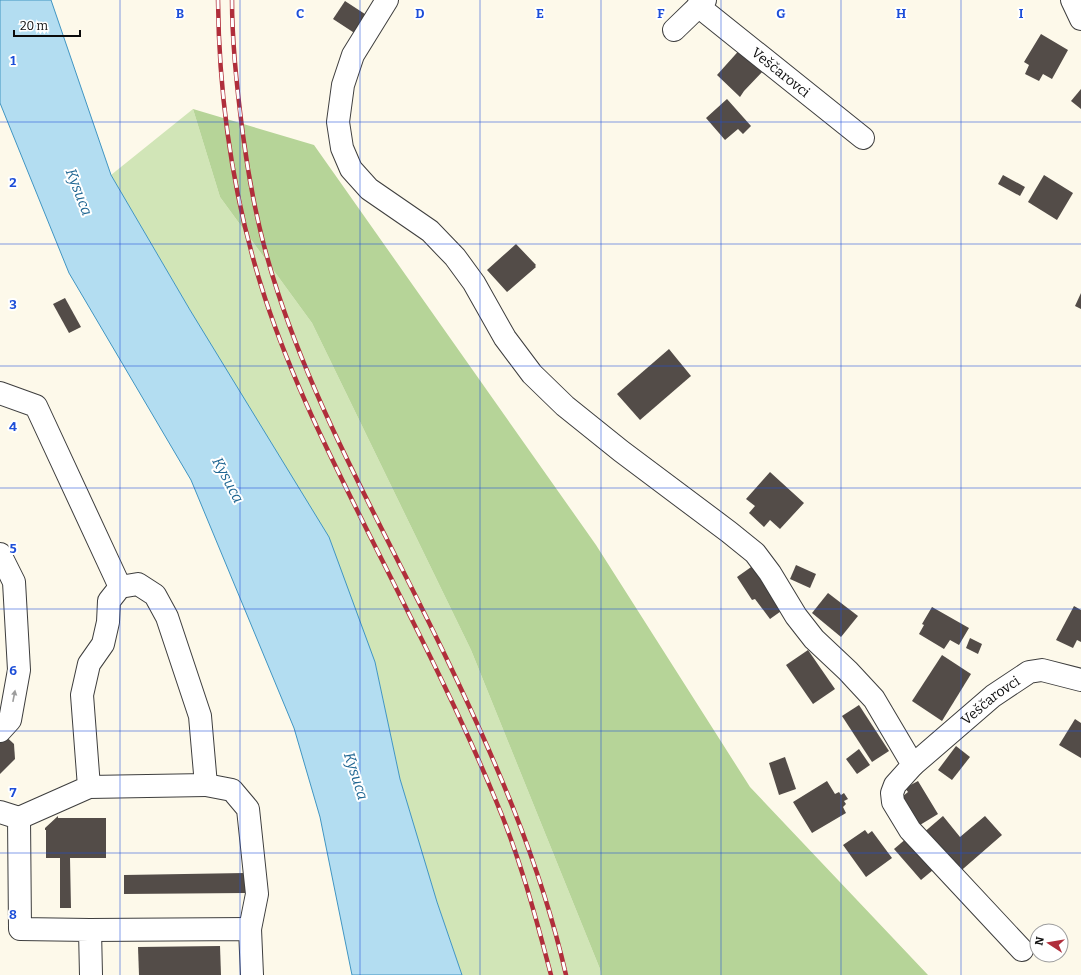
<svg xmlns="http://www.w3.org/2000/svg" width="1081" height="975" font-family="Bitter,serif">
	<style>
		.green { fill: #d1e5b7 }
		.forest { fill: #b6d498 }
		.water { fill: #b3ddf1; stroke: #4095c2 }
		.building { fill: #534c48 }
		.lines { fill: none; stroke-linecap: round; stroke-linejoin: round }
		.minor-casing { stroke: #3e3e3e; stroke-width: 24 }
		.minor { stroke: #fff; stroke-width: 22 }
		.rail-casing { stroke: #b02e3b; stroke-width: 4.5 }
		.rail { stroke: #fff; stroke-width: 3; stroke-dasharray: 9; stroke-linecap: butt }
		.oneway { fill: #9d9d9d }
		.grid { fill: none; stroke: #1d4ed8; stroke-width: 1; stroke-opacity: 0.55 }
		.labels { text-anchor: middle; stroke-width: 4; stroke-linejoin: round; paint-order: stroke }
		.street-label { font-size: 14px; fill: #0b0b0b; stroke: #fff }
		.water-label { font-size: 15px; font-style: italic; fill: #1f6692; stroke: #fff }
		.grid-label { font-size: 13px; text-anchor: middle; font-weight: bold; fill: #1d4ed8; stroke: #fff; stroke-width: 4; stroke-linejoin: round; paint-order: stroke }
	</style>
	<rect width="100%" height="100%" fill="#fdf9ea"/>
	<polygon class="green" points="193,109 220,197 312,323 471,650 600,969 601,975 462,975 437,902 400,779 375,662 190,310 111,175"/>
	<polygon class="forest" points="193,109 314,145 596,545 750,787 928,975 601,975 600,969 471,650 312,323 220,197"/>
	<polygon class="water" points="0,0 51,0 111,175 190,310 329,537 375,662 400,779 437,902 462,975 352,975 320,817 294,728 191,480 69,273 0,103"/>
	<g class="building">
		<polygon points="345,1 371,18 359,36 333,19"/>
		<polygon points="1041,34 1068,50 1052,79 1043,74 1039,81 1025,74 1029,65 1024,62"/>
		<polygon points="743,46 766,68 744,91 740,97 717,75"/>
		<polygon points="1081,89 1081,109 1071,101"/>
		<polygon points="727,99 751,126 743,134 738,129 725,140 706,118"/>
		<polygon points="1003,175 1025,187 1020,196 998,184"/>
		<polygon points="1044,175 1073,193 1057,220 1028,202"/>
		<polygon points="516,244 536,265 535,266 536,267 507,292 487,270"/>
		<polygon points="1081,293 1081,309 1075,306"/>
		<polygon points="65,298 81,327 69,333 53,304"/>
		<polygon points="669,349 691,376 640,420 617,394"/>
		<polygon points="770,472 804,503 780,529 770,520 764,527 749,513 755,506 746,499"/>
		<polygon points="754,565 784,609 770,619 755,599 752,600 737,577"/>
		<polygon points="796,565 816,574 810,588 790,579"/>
		<polygon points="828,593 858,616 841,637 812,613"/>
		<polygon points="1074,606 1081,610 1081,642 1077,640 1073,648 1056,640"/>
		<polygon points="932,607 969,628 959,645 950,640 944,649 919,634 924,625 922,624"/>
		<polygon points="970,638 982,644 978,654 966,648"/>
		<polygon points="808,650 835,689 813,704 786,665"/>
		<polygon points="942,655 971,674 942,721 912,701"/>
		<polygon points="859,705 889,751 872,762 842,716"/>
		<polygon points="1075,719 1081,723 1081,758 1059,745"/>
		<polygon points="0,731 14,744 15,759 0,774"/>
		<polygon points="956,746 970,757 952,780 938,770"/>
		<polygon points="859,749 870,765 857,774 846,759"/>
		<polygon points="785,757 796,789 779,795 769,763"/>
		<polygon points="827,781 835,794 839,792 841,795 844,793 848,799 844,801 846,804 843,807 846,813 812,833 793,802"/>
		<polygon points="918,781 938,814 915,828 899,801 904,798 903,796 908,792 905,788"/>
		<polygon points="58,816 58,818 106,818 106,858 70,858 71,908 60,908 60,858 46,858 46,830 45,830 45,828"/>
		<polygon points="943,816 960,837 985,816 1002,835 956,875 922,834"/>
		<polygon points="865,830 868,834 872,831 892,858 866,877 843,845"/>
		<polygon points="907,838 933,870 921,880 894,849"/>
		<polygon points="245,873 245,893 124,894 124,875"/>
		<polygon points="220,946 221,975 139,975 138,947"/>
	</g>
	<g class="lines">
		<defs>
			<g id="minor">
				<polyline points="387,0 353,55 343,85 338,122 342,148 351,169 369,189 430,231 455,257 474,283 505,338 532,374 565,406 621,451 729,532 755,553 770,573 796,616 814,639 848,671 874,699 913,765 895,785 892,793 893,802 910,830 1022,950"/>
				<polyline points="1072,0 1081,19"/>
				<path id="s1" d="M698,6L863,138"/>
				<polyline points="674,30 705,0"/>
				<polyline points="0,393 36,406 120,587"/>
				<polyline points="0,554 14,582 19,670 10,720 0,731"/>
				<path id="s2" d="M913,765L993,696L1029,672L1042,670L1081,680"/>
				<polyline points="206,785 232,790 248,809 257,894 250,929"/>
				<polyline points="0,812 19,818 20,929 90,930 91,975"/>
				<polyline points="19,818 89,787 206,785 200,716 167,617 155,595 138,584 120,587 109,601 108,622 103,644 89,664 82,695 89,787"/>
				<polyline points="90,930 250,929 252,975"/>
			</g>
		</defs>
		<use href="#minor" class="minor-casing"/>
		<use href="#minor" class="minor"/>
		<defs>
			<g id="rail">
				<path d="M218,0C219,100 234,203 265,298C293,383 333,462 373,542C415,626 458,709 494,796C519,854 535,914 551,975"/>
				<path d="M232,0C232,45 237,90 243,135C250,189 261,242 278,293C319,418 385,531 442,649C493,754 540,861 566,975"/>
			</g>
		</defs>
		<use href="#rail" class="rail-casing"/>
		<use href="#rail" class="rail"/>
	</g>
	<defs><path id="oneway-solid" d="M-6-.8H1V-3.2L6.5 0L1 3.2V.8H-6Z"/></defs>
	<use class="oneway" href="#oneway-solid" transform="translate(14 696) rotate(-79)"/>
	<path class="grid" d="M120,0V975M240,0V975M360,0V975M480,0V975M601,0V975M721,0V975M841,0V975M961,0V975M0,122H1081M0,244H1081M0,366H1081M0,488H1081M0,609H1081M0,731H1081M0,853H1081"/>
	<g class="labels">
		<g class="street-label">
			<text dy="5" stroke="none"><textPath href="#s1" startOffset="106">Veščarovci</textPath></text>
			<text dy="5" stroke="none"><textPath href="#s2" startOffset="101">Veščarovci</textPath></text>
		</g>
		<g class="water-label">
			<text transform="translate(79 192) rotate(69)" y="5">Kysuca</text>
			<text transform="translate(228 480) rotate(62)" y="5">Kysuca</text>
			<text transform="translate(356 776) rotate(72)" y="5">Kysuca</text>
		</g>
	</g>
	<g class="grid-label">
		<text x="180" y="18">B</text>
		<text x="300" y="18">C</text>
		<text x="420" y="18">D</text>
		<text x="540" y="18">E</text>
		<text x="661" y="18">F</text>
		<text x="781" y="18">G</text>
		<text x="901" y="18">H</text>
		<text x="1021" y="18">I</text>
		<text x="13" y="65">1</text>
		<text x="13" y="187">2</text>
		<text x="13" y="309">3</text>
		<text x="13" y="431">4</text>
		<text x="13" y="553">5</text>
		<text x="13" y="675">6</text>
		<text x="13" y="797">7</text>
		<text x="13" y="919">8</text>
	</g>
	<g transform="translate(1049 943) rotate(282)"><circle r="19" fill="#ffffff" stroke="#9d9d9d"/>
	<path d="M0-3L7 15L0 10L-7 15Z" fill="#b02e3b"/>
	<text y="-6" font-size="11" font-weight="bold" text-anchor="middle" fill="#0b0b0b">N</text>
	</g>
	<path d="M14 30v6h66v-6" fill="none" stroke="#0b0b0b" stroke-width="2"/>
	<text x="20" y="30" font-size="12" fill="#0b0b0b" stroke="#ffffff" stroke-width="3" paint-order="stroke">20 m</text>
</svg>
